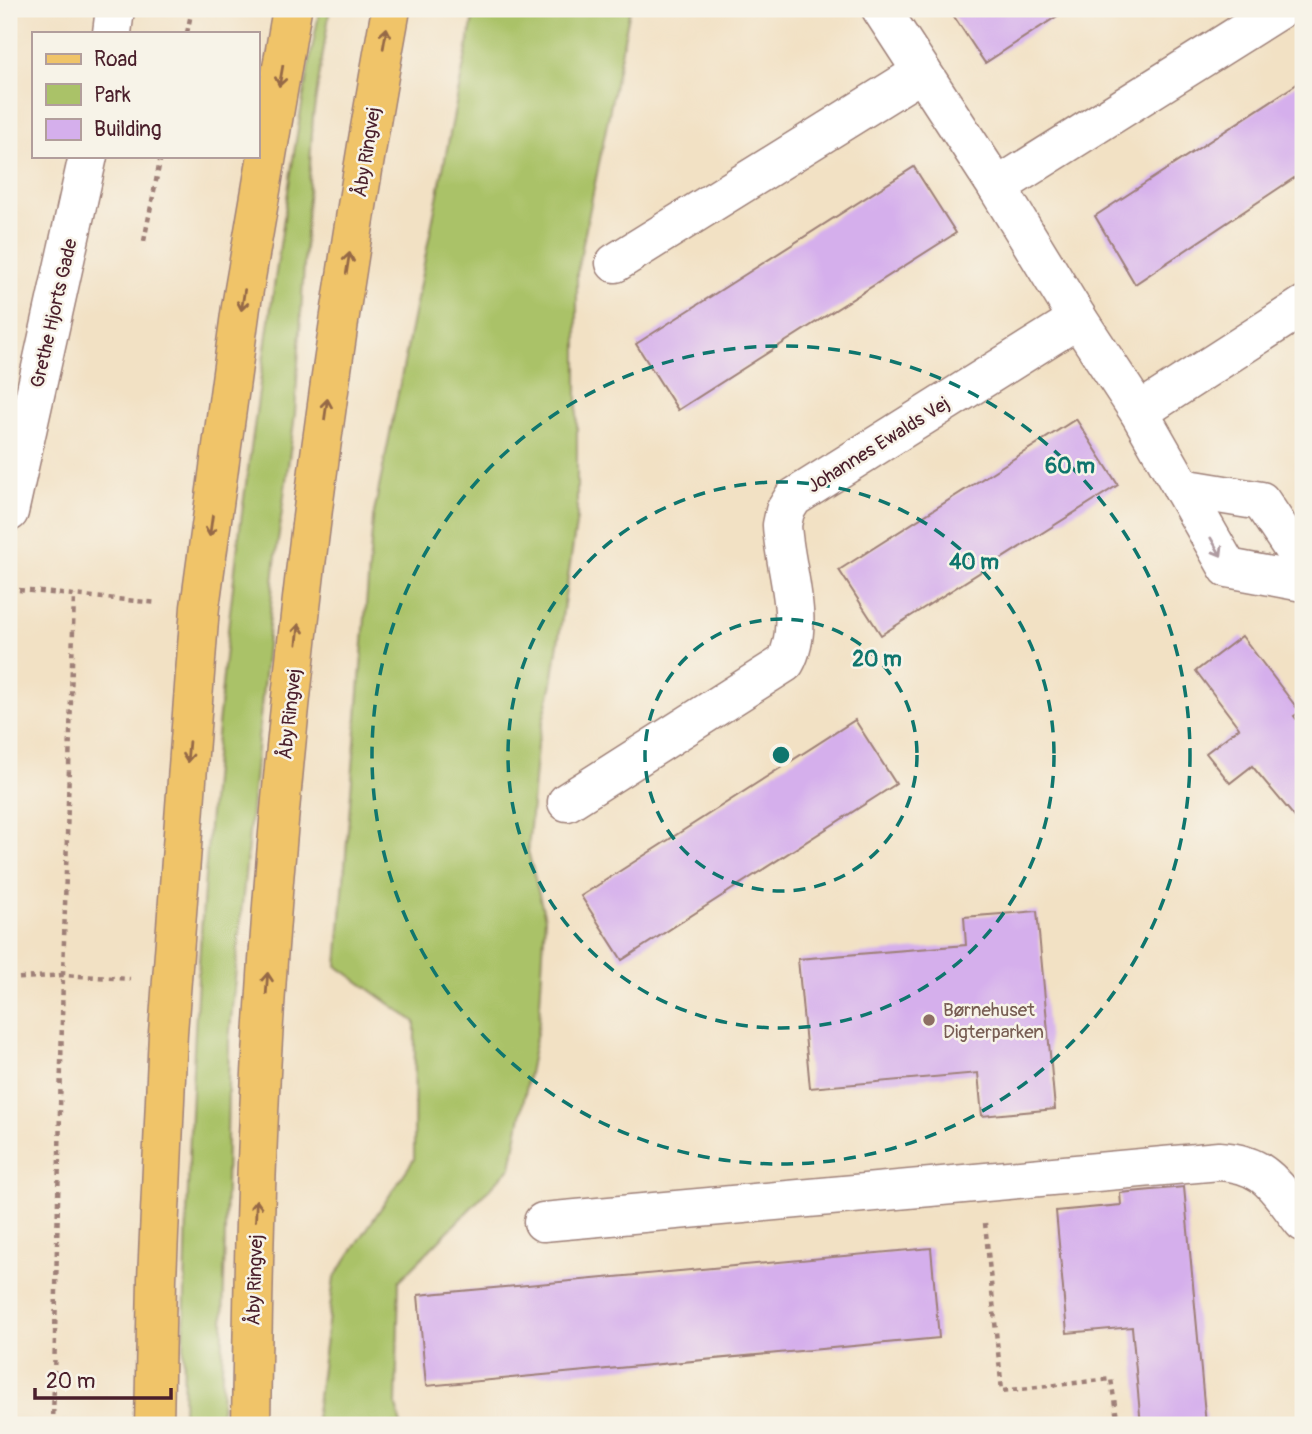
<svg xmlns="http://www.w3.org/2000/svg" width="1312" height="1434" font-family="Pangolin,sans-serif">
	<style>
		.green { fill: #aac268; stroke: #7a704a; stroke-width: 2 }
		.building { fill: #d5afec }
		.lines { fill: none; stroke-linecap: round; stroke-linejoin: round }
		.minor-casing { stroke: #9e8078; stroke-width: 41 }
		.major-casing { stroke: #9e8078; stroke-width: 41 }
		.path { stroke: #9e8078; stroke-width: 4.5; stroke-dasharray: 5 5; stroke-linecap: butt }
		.minor { stroke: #fff; stroke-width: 38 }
		.major { stroke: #f0c469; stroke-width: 38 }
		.oneway { stroke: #956947 }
		.oneway2 { stroke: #ae9aa0 }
		.ring { fill: none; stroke: #0f766e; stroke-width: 3.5; stroke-dasharray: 12 9 }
		.education-dot { fill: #8d6e63; stroke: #f7f3e8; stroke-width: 2.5 }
		.labels { text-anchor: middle; stroke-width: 5; stroke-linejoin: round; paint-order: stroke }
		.street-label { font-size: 19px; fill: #4a1f2b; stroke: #f7f3e8 }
		.education-label { font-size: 19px; fill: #785e54; stroke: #f7f3e8; text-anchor: start }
		.centre { fill: #0f766e; stroke: #f7f3e8; stroke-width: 3.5 }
		.ring-label { font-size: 21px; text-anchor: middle; font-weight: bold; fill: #0f766e; stroke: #f7f3e8; stroke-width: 5; stroke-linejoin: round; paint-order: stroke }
	</style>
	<rect width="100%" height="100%" fill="#f7f3e8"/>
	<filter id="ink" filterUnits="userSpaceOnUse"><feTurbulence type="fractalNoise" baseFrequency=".0143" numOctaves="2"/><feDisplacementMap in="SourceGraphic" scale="14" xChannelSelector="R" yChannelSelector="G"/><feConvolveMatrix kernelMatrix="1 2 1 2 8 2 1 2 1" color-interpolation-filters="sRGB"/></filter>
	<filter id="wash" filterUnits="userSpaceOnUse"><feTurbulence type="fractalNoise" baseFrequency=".00686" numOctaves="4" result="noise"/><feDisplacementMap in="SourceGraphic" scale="28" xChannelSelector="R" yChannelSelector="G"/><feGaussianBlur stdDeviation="1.57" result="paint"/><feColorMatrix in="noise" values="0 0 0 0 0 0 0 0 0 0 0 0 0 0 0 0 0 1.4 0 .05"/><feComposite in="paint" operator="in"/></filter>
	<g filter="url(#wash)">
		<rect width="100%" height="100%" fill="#f2e1c4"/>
		<g class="green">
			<path d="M320,9H330L313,116L295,414L275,563L229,1041L221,1425H183C185,1137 201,847 236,561C243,499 253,438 261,376C279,254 295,130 320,9Z"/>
			<polygon points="475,9 630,9 577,273 577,518 552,683 537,746 528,851 545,918 539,1022 511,1167 399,1281 396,1406 401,1425 317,1425 316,1412 334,1278 414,1159 415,1022 337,966 373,518"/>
		</g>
		<g id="blocks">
			<g class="building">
				<polygon points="949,9 1068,9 985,63"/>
				<polygon points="1303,80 1303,172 1135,284 1095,216"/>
				<polygon points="914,167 956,233 678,410 636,344"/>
				<polygon points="1076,419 1118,485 881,635 839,570"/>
				<polygon points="1242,636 1300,712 1294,716 1303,728 1303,827 1252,766 1230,783 1206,753 1239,728 1196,671"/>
				<polygon points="855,720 896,784 622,960 581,896"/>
				<polygon points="1037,911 1055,1109 982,1116 978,1073 810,1088 798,959 966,945 964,917"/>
				<polygon points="1184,1187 1206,1425 1141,1425 1132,1327 1067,1333 1056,1211 1121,1205 1120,1193"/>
				<polygon points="931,1248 939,1338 426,1386 418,1295"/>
			</g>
		</g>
	</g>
	<g filter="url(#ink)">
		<use href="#blocks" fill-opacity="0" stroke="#9e8078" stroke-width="2"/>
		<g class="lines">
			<defs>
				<g id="minor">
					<polyline points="881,9 997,187 1078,319 1139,412 1228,568 1303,582"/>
					<polyline points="112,33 115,9"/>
					<polyline points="997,187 1280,9"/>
					<polyline points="615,263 922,72"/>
					<polyline points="1139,412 1303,306"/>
					<polyline points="1182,488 1261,501 1303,564"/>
					<polyline points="9,512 88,156"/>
					<path d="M567,802L785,663C807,624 784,568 782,525L785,511L793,498L1078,319"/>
					<path d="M543,1222L1219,1161C1268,1164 1275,1187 1303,1222"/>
				</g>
				<g id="major">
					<polyline points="154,1425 157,1279 168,1033 200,607 241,307 292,9"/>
					<path d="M251,1425C253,1296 255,1167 263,1039C283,693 329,349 391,9"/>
				</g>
			</defs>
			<use href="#minor" class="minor-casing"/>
			<use href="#major" class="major-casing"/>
			<g class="path">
				<polyline points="187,33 192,9"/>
				<polyline points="144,241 161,156"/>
				<polyline points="9,589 158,603"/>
				<polyline points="9,979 63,975 130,979"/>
				<polyline points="985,1223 1002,1391 1111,1379 1118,1425"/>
				<polyline points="53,1425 63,975 74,595"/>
			</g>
			<use href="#minor" class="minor"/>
			<use href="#major" class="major"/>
		</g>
		<defs><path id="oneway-shaft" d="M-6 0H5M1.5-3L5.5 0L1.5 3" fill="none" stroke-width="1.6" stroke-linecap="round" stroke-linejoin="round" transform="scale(1.75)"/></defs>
		<g class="oneway">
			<use href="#oneway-shaft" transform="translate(385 38) rotate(-80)"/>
			<use href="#oneway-shaft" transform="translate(281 76) rotate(100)"/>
			<use href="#oneway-shaft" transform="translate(348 263) rotate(-81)"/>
			<use href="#oneway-shaft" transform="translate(243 300) rotate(99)"/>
			<use href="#oneway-shaft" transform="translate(326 409) rotate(-82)"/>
			<use href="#oneway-shaft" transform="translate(211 526) rotate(98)"/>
			<use href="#oneway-shaft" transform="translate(298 634) rotate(-84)"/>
			<use href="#oneway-shaft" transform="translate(188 752) rotate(95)"/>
			<use href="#oneway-shaft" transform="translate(267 983) rotate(-86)"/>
			<use href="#oneway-shaft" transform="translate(256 1210) rotate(-88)"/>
		</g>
		<use class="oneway2" href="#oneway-shaft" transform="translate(1216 547) rotate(60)"/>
	</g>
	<g class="ring">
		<circle cx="781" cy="755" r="136"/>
		<circle cx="781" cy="755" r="273"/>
		<circle cx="781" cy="755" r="409"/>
	</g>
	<circle class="education-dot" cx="929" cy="1020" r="7"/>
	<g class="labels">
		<g class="street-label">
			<text transform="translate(366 152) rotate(-81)" y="7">Åby Ringvej</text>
			<text transform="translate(53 313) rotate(-77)" y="7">Grethe Hjorts Gade</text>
			<text transform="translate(878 444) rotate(-32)" y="7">Johannes Ewalds Vej</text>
			<text transform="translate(289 714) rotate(-84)" y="7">Åby Ringvej</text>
			<text transform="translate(254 1280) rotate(-88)" y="7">Åby Ringvej</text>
		</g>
		<g class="education-label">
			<text x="943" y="1016">Børnehuset<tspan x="943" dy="22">Digterparken</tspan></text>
		</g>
	</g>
	<circle cx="781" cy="755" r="10" class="centre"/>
	<g class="ring-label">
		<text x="1070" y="473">60 m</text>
		<text x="974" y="569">40 m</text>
		<text x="877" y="666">20 m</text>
	</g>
	<rect width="1312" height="1434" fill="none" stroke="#f7f3e8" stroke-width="35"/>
	<rect x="32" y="32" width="228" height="126" fill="#f7f3e8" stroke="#b29e9c" stroke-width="2"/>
	<rect x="46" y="54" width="35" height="10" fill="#f0c469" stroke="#b29e9c" stroke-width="2"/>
	<text x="94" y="66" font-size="21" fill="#4a1f2b">Road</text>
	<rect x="46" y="84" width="35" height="21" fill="#aac268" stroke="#b29e9c" stroke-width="2"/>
	<text x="94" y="102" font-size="21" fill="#4a1f2b">Park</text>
	<rect x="46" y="119" width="35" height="21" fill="#d5afec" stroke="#b29e9c" stroke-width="2"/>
	<text x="94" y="136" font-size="21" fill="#4a1f2b">Building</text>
	<path d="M35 1388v10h136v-10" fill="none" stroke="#4a1f2b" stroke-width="3.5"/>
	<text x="46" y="1388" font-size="21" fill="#4a1f2b" stroke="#f7f3e8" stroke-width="5" paint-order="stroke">20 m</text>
</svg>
